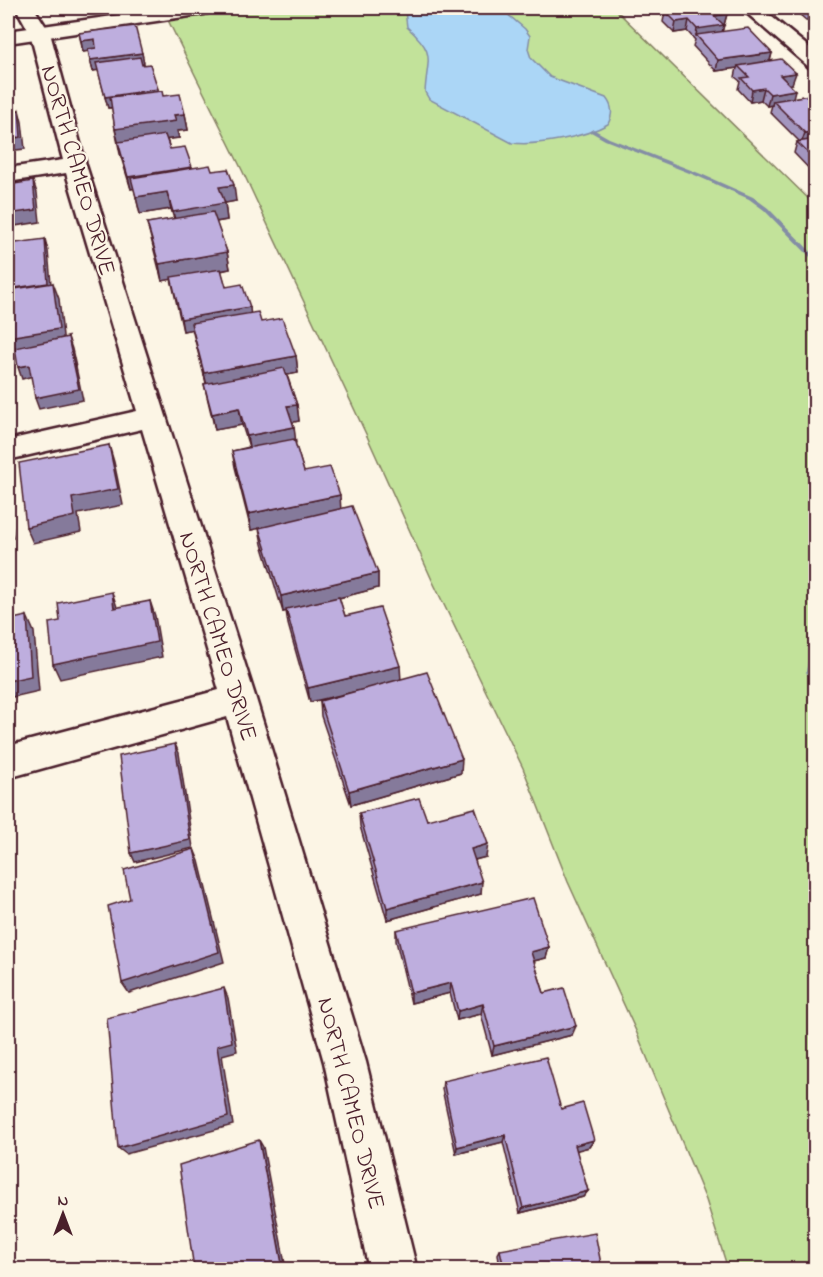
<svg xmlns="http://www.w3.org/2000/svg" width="823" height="1277" font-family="'Indie Flower',sans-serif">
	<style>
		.green { fill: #c2e29a; stroke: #868062; stroke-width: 1.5 }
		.water { fill: #abd6f6; stroke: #848da5; stroke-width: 1.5 }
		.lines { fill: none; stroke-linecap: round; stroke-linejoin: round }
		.stream { fill: #848da5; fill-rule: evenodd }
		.street-casing { stroke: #4a1f2b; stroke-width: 5 }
		.secondary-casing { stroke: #4a1f2b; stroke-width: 5 }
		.street { fill: #fcf5e5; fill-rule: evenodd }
		.secondary { fill: #fcf5e5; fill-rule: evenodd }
		.wall { fill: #a396bf; stroke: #4a1f2b; stroke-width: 1.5 }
		.shaded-wall { fill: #857a9b; stroke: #4a1f2b; stroke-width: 1.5 }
		.building { fill: #beaede; stroke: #4a1f2b; stroke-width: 1.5 }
		.labels { text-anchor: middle; stroke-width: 4.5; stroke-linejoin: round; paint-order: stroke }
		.street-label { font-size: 24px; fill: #4a1f2b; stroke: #fcf5e5 }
	</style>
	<rect width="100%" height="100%" fill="#fcf5e5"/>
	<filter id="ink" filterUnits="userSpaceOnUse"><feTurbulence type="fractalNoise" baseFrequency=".0167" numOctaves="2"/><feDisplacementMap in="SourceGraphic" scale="12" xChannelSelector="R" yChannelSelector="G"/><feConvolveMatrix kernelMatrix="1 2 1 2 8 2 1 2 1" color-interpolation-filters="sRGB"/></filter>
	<g filter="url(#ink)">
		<polygon class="green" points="162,8 614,8 815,205 815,1269 728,1269 706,1200 636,1031 568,882 523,768 432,580 366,434 242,170"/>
		<path class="water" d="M407,8H500L525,29L530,36L528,49L531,58L550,77L606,98C613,107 613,114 608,124C585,137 538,146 512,143L429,99L425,92C427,57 437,54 407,27L405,11Z"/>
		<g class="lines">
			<g class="stream">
				<polygon points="593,129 609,138 701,174 753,197 768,208 816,257 816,263 764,210 749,199 697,176 605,140 591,132 590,131"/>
				<polygon points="813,634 816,634 816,686 813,685 806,672"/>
			</g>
			<defs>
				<g id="street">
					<polygon points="16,8 34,8 50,33 86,165 256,699 366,1062 417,1270 369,1270 324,1062 227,717 8,778 8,746 219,690 142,429 8,460 8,440 137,411 66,173 8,182 8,168 63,160 30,33"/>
					<polygon points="741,8 761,8 816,53 816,69 809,67"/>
				</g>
				<polygon id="secondary" points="169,8 213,8 211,12 204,14 8,43 8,31"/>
			</defs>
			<use href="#street" class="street-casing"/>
			<use href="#secondary" class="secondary-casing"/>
			<use href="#street" class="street"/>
			<use href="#secondary" class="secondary"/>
		</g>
		<g class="wall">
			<polygon points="653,8 720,8 727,14 722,32 772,53 770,61 792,84 789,84 793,98 816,94 816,176 794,153 797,142 799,141 770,112 772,105 767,106 761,100 750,102 738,89 740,81 735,77 737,68 716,71 693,46 695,40 687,31 674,33 663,22 665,11 669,10 670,9 656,10"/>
			<polygon points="792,8 816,8 807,21"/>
			<polygon points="79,33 142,53 144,64 158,92 185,114 188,130 177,131 179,138 167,139 170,149 192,168 212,171 236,201 225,203 227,220 216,222 227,252 230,269 221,271 226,287 250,307 250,313 261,322 296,356 298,373 287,375 297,405 299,421 292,422 294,427 295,443 304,472 341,509 378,573 378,588 339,598 345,616 400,680 461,773 351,805 321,716 320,701 355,692 310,702 288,624 286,611 283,612 262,544 259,528 251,530 235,467 232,451 249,447 242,425 215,430 204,384 206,383 192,329 183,331 171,279 162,281 147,223 174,219 171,209 140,214 134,188 131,189 120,154 115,129 112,108 108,108 98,70 93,71 88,51 83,52"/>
			<polygon points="359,813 427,820 486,857 475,860 481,894 387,920 360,826"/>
			<polygon points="396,930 549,947 546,958 534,961 544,993 572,1035 492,1055 481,1014 457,1020 450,993 411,1003 396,941"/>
			<polygon points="443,1081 561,1109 594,1140 589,1147 576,1150 588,1191 583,1197 520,1213 503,1142 456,1154 442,1089"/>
			<polygon points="500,1250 602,1269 500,1269 498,1254"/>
		</g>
		<g class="shaded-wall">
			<polygon points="657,8 670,8 670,9 656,10"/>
			<polygon points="816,9 816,20 807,21 810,10"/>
			<polygon points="727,14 721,36 696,36 697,29 714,16"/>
			<polygon points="689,20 687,31 674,33 676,22"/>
			<polygon points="95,39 97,50 83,52 81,41"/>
			<polygon points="142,53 144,64 93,71 90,60"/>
			<polygon points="772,53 769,64 738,66 737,68 716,71 718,60"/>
			<polygon points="796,73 792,84 777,86 780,75"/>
			<polygon points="764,88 761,100 750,102 752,90"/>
			<polygon points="158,89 160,101 108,108 105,97"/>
			<polygon points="795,90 792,102 773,101 772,105 767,106 770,94"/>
			<polygon points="19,110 22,122 25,149 8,151 8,139"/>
			<polygon points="185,114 188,130 177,131 179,138 119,145 115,129 174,115"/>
			<polygon points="816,131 816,141 801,144 805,133"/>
			<polygon points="192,167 194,178 131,189 128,177"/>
			<polygon points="33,181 37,193 40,222 8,227 8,214"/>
			<polygon points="234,185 236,201 225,203 227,220 177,228 173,212 219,187"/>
			<polygon points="167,192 171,209 140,214 136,197"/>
			<polygon points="45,239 48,251 52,295 12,301 8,289"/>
			<polygon points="227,252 230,269 162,281 159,264"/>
			<polygon points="53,283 59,299 64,345 8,355 8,337"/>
			<polygon points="250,307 251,319 183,331 181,319"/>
			<polygon points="68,337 72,349 83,400 39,409 35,398"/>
			<polygon points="296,356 298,373 208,390 204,373"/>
			<polygon points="29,365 33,376 22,379 18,367"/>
			<polygon points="297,405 299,421 289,423 287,406"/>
			<polygon points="239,408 242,425 215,430 212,414"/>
			<polygon points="294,427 296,443 250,452 247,436"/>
			<polygon points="109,445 114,462 123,505 78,514 81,532 33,543 26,527 72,498"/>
			<polygon points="340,495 341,512 251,530 248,514"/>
			<polygon points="8,504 13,538 8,540"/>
			<polygon points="378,573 378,588 283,612 281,596"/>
			<polygon points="112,592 117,607 114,608"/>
			<polygon points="150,601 155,616 162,657 60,679 53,664"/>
			<polygon points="27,616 34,632 39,691 8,698 8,681"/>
			<polygon points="400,666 401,681 310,702 308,688"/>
			<polygon points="175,744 179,753 193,848 135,862 131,853"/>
			<polygon points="462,759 461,773 351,805 349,791"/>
			<polygon points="488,844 486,857 470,861 471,849"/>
			<polygon points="194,849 199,861 224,962 129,993 122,983"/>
			<polygon points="482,882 481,894 387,920 387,908"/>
			<polygon points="549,947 546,958 529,962 531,952"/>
			<polygon points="451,983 450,993 411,1003 411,993"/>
			<polygon points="224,988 228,998 237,1051 222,1055 233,1125 126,1154 118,1148 217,1046"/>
			<polygon points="483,1004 481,1014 457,1020 458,1011"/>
			<polygon points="576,1026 572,1035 492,1055 494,1046"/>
			<polygon points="505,1135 503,1142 456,1154 457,1147"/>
			<polygon points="259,1140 263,1147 286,1269 283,1269"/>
			<polygon points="594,1140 589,1147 571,1152 575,1145"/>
			<polygon points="588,1191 583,1197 520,1213 523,1208"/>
		</g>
		<g class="building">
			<polygon points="675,8 720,8 727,14 714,16 724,25 697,29 689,20 676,22 665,11 676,9"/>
			<polygon points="807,8 816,8 816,9 810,10"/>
			<polygon points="135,26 142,53 90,60 88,49 96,48 95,39 81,41 79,33"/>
			<polygon points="748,28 772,53 718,60 696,35"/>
			<polygon points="140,57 142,65 150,64 158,89 105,97 96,63"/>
			<polygon points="781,59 796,73 780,75 795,90 770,94 764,88 752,90 741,78 749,77 738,66"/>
			<polygon points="162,91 163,96 180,94 185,114 174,115 176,121 115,129 110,97"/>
			<polygon points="816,94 816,131 805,133 773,101"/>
			<polygon points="19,110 21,137 8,139 8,112"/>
			<polygon points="165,135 170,149 185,147 192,167 128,177 118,142"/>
			<polygon points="816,139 816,161 797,142"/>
			<polygon points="210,165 212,171 228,169 234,185 219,187 225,203 173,212 167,192 136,197 131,178"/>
			<polygon points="33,181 36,210 8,214 8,185"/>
			<polygon points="213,212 227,252 159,264 147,223"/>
			<polygon points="45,239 48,283 8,289 8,244"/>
			<polygon points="221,269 226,287 242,284 250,307 181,319 171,277"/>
			<polygon points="53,283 59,329 8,337 8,290"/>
			<polygon points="258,312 261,322 282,318 296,356 204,373 191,323"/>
			<polygon points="68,337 79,389 35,398 29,365 18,367 15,348"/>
			<polygon points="284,368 297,405 287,406 294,427 247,436 239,408 212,414 204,384"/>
			<polygon points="294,439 304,472 330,467 340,495 248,514 232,451"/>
			<polygon points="109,445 118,489 72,498 75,516 26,527 19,463"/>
			<polygon points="352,506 378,573 281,596 259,528"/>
			<polygon points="112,592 114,608 150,601 157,642 53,664 49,623 60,621 58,603"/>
			<polygon points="339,597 345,616 380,608 400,666 308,688 286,609"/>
			<polygon points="27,616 31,676 8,681 8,620"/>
			<polygon points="427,672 462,759 349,791 320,701"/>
			<polygon points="175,744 190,840 131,853 119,756"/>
			<polygon points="419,798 427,820 475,808 488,844 471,849 482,882 387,908 359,813"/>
			<polygon points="194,849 219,952 122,983 108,906 130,899 124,870"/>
			<polygon points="533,898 549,947 531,952 544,993 564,988 576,1026 494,1046 483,1004 458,1011 451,983 411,993 396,930"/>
			<polygon points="224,988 232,1042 217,1046 228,1117 118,1148 107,1018"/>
			<polygon points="546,1057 561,1109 583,1103 594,1140 575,1145 588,1191 523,1208 505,1135 457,1147 443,1081"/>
			<polygon points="259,1140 283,1269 194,1269 179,1165"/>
			<polygon points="595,1233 602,1269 504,1269 500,1250"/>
		</g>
	</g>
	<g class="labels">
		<g class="street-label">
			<text transform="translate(79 170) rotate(74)" y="8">NORTH CAMEO DRIVE</text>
			<text transform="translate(219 636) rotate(73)" y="8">NORTH CAMEO DRIVE</text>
			<text transform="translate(352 1103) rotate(76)" y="8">NORTH CAMEO DRIVE</text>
		</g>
	</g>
	<rect width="823" height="1277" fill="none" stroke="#fcf5e5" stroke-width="30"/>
	<rect x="15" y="15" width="793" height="1247" fill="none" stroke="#4a1f2b" stroke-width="2" filter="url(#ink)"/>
	<g transform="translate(63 1214)" stroke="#fcf5e5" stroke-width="4.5" paint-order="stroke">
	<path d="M0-4.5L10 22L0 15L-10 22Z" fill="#4a1f2b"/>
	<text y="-9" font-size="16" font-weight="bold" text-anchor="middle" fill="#4a1f2b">N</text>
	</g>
</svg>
